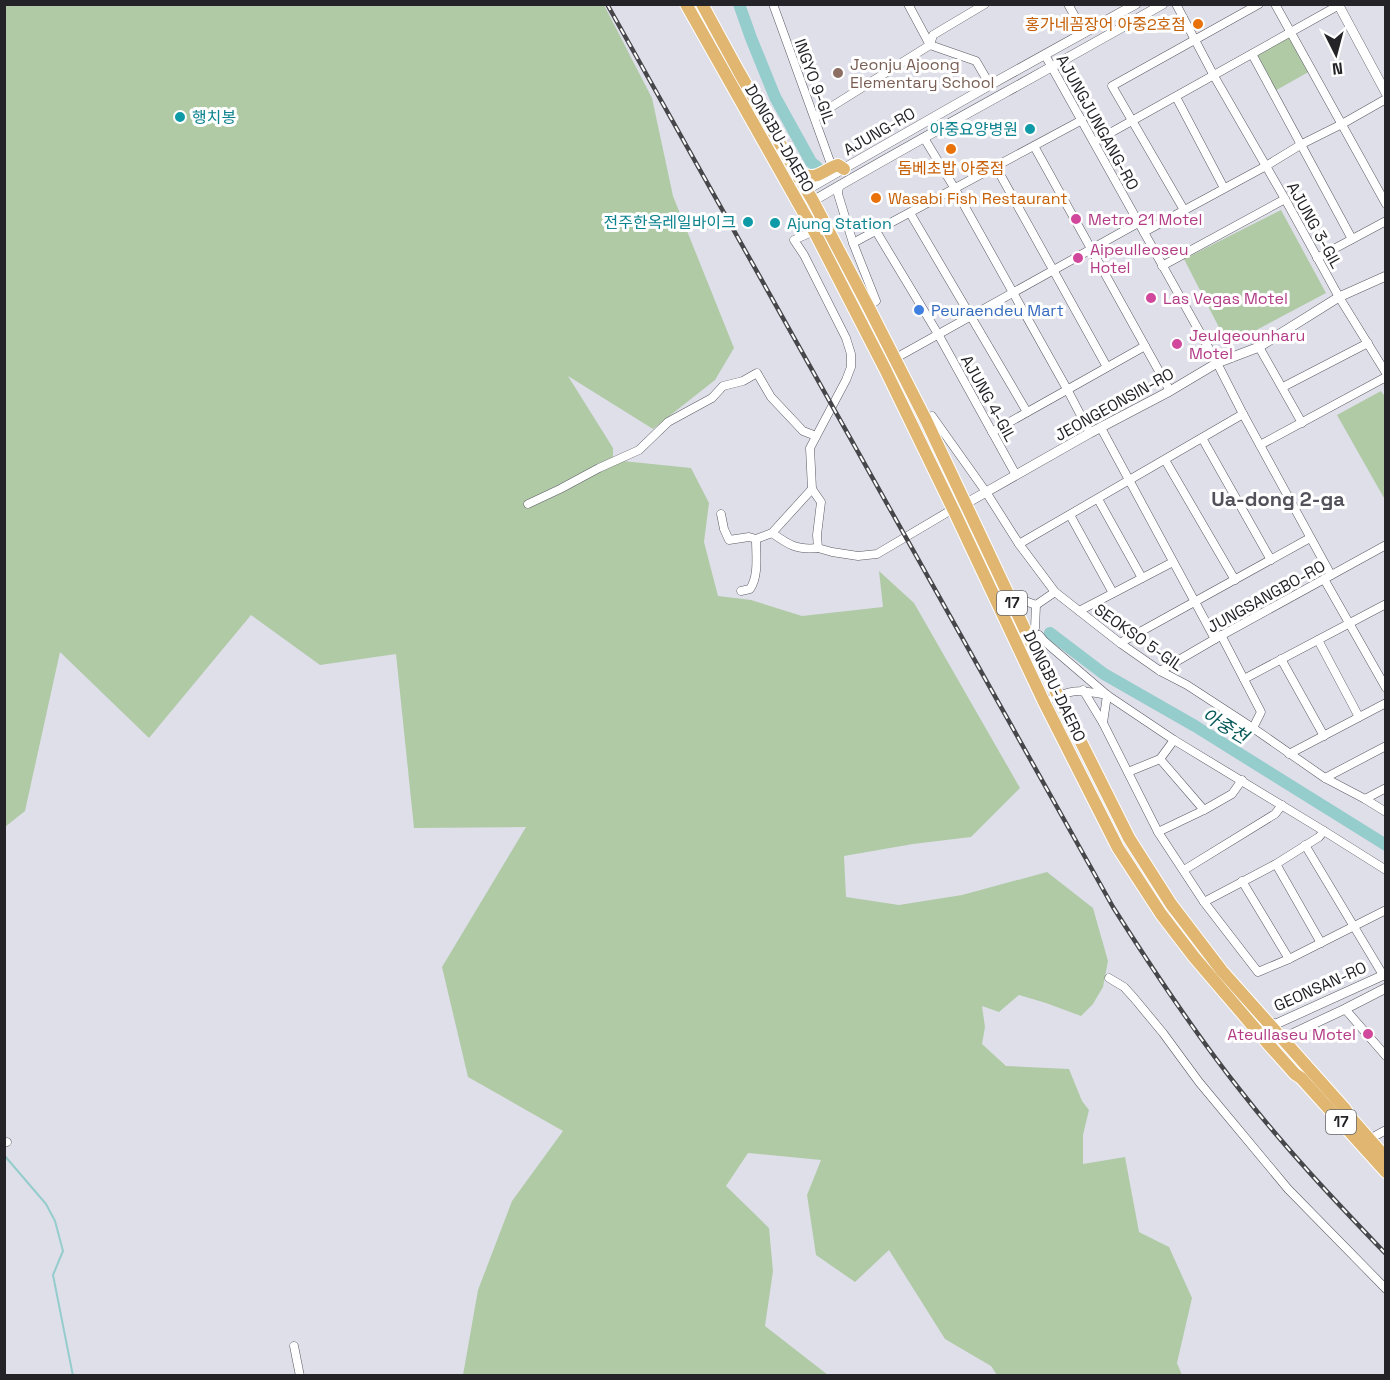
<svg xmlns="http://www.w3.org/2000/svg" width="1390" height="1380" font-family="'Space Grotesk','Noto Sans KR',sans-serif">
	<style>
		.green { fill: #b0caa6 }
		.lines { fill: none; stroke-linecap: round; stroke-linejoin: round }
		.stream { stroke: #95cccc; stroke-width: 2 }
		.river { stroke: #95cccc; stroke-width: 12 }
		.minor-casing { stroke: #5a5a63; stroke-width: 9 }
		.tertiary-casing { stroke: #5a5a63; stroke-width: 10 }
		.primary-casing { stroke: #fff; stroke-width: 14 }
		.minor { stroke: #fff; stroke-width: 8 }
		.tertiary { stroke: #fff; stroke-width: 9 }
		.primary { stroke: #e0b671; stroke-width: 12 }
		.rail-casing { stroke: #46464b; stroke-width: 4.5 }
		.rail { stroke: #fff; stroke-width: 2; stroke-dasharray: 7; stroke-linecap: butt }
		.food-dot { fill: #e8710a; stroke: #fff; stroke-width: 2 }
		.education-dot { fill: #8d6e63; stroke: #fff; stroke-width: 2 }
		.culture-dot { fill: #0f9aa8; stroke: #fff; stroke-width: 2 }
		.hotel-dot { fill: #d1479c; stroke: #fff; stroke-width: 2 }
		.shop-dot { fill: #3f7fe0; stroke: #fff; stroke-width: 2 }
		.labels { text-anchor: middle; stroke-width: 6; stroke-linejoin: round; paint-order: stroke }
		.shield { fill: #fff; stroke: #666668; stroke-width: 1.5 }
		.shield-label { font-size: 15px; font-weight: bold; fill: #242428 }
		.food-label { font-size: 16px; fill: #c56008; stroke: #fff; text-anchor: end }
		.education-label { font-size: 16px; fill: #785e54; stroke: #fff; text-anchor: start }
		.street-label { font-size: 16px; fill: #242428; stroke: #fff }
		.culture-label { font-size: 16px; fill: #0d838f; stroke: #fff; text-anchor: start }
		.hotel-label { font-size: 16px; fill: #b23c85; stroke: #fff; text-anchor: start }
		.shop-label { font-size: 16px; fill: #366cbe; stroke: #fff; text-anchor: start }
		.water-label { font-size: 18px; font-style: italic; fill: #055758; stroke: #fff }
		.quarter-label { font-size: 20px; font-weight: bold; fill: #53525b; stroke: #fff }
	</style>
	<rect width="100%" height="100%" fill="#dfdfea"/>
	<g class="green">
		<polygon points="5,5 604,5 652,98 673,196 734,348 715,380 653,429 568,376 613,448 613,459 623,461 691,468 709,503 704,542 718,596 751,600 802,616 883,607 879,571 914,603 1020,788 971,837 913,844 844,856 846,897 899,905 962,895 1047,872 1093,908 1108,961 1103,987 1093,1004 1081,1016 1046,1003 1019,995 999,1012 982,1006 985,1027 982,1044 1006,1066 1069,1069 1082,1101 1089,1110 1083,1135 1083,1164 1125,1157 1139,1232 1169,1247 1192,1298 1177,1363 1182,1375 997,1375 991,1366 945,1339 889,1250 855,1282 816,1255 807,1195 821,1160 748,1153 726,1186 769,1228 773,1271 765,1326 828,1375 463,1375 478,1290 512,1201 563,1131 468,1077 442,967 526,827 414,828 396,654 320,665 251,615 149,738 60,652 25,811 5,827"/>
		<polygon points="1290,32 1312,70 1273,92 1252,54"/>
		<polygon points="1281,210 1326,293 1228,345 1184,259"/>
		<polygon points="1381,391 1386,398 1386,497 1384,498 1337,415"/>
	</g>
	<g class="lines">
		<polyline class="stream" points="4,1155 46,1204 55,1221 63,1251 53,1275 73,1376"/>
		<g class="river">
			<polyline points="739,4 751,38 775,97 811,162 817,167"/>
			<polyline points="1050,633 1104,674 1195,726 1386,845"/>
		</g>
		<defs>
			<g id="minor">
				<polyline points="773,4 832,167"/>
				<polyline points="908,4 930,45 976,61 990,85"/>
				<polyline points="1068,4 1084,33"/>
				<polyline points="1176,4 1214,76 1285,199 1339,297 1386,373"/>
				<polyline points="1275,4 1386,204"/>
				<polyline points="1252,54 1352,239"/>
				<polyline points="1045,55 1217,363 1243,414 1331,575"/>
				<polyline points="1176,97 1224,188"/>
				<polyline points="815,117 930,45 933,35 985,4"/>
				<polyline points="924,138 955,189 1067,389 1090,433"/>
				<polyline points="1094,142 1341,4"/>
				<polyline points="1034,146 1170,391"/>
				<polyline points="996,167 1107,367"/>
				<polyline points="839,186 838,194 853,243 876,301 868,306"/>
				<polyline points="1184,210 1112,86 1259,4"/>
				<polyline points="910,213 1027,412"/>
				<polyline points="814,231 794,240 804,255 846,338 851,354 851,367 846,380 810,448 812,489 821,502 817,535 818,548 832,552 858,556 877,554 953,509"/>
				<polyline points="876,231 938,334 1016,475"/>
				<polyline points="1144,232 1266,166 1302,144 1342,124 1386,99"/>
				<polyline points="853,243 1082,120"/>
				<polyline points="1317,258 1386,221"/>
				<polyline points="1162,266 1285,199"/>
				<polyline points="1259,347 1302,423"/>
				<polyline points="894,359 1138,223"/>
				<polyline points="1283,387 1368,343"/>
				<polyline points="926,420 932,416 986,492 1019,544 1055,592 1120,643 1160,671 1187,685 1253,728 1325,778 1365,799 1386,812"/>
				<polyline points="1101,428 1215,639"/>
				<polyline points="992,432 1145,346"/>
				<polyline points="1202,438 1271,560"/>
				<polyline points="1260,445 1386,377"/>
				<polyline points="1165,460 1235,580"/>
				<polyline points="1098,499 1142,578"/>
				<polyline points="528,504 560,489 599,468 639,450 668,422 712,398 723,386 743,381 757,373 771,397 803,431 816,436"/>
				<polyline points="721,514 724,529 729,540 749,537 756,539 772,533 812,489"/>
				<polyline points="1070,515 1113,593"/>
				<path d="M772,533C789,545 796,550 818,548"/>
				<polyline points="1019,544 1243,414"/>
				<polyline points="1324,579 1386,688"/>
				<path d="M741,591L750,589C759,576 756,555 756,539"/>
				<polyline points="1010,600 1025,601 1036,605"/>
				<polyline points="1036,605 1055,592"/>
				<polyline points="1079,611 1173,562"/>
				<polyline points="1026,632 1035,628 1036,605"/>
				<polyline points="1221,635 1261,712 1253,728"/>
				<polyline points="1318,640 1359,717"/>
				<polyline points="1030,641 1039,635 1044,641 1107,695 1174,740 1324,831 1386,870"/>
				<polyline points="1120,643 1310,538"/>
				<polyline points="1281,659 1324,736"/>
				<polyline points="1160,671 1215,639 1386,545"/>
				<polyline points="1244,679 1386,604"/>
				<polyline points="1083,690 1103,723"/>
				<path d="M1044,702C1072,689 1077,689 1107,695L1103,723L1158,832L1204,902L1258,972L1289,959L1386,910"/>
				<polyline points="1289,754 1386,703"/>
				<polyline points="1160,759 1204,810"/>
				<polyline points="1128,772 1160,759 1174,740"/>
				<polyline points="1325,778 1386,746"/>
				<polyline points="1365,799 1386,788"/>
				<polyline points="1158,832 1204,810 1232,794 1242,780"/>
				<polyline points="1305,845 1383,975"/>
				<polyline points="1276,864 1321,943"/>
				<polyline points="1184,870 1275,814 1282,805"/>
				<polyline points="1242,881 1289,959"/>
				<polyline points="1204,902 1276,864 1319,837 1324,831"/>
				<polyline points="1109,978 1124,987 1134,998 1163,1033 1199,1082 1288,1189 1386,1289"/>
				<polyline points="1345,1009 1386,1056"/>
				<polyline points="1375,1136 1386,1130"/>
				<polyline points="4,1143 7,1142"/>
				<polyline points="294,1346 300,1376"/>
			</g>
			<g id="tertiary">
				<polyline points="1338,4 1386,93"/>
				<polyline points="801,193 990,85 1136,4"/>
				<path d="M808,204C925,135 1045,72 1163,4"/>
				<polyline points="953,509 965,504 1090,433 1170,391 1217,363 1259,347 1339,297 1386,276"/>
				<polyline points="1267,1022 1276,1024 1386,974"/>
				<polyline points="1289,1047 1294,1033 1345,1009 1386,988"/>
			</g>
			<g id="primary">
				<polyline points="686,4 814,231 885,369 953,509 1044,702 1118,848 1161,914 1194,957 1270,1046 1295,1074 1301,1078 1386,1172"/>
				<polyline points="702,4 739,72 813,201 868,306 926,420 1026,632 1129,838 1171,904 1222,971 1345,1109 1350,1117 1386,1158"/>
				<path d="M799,178L805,175C819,179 825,169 838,165L844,169"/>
			</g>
		</defs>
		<use href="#minor" class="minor-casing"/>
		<use href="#tertiary" class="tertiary-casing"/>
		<use href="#primary" class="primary-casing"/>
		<use href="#minor" class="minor"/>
		<use href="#tertiary" class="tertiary"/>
		<use href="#primary" class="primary"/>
		<defs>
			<path id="rail" d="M607,4L1113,907C1153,970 1194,1032 1240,1090C1285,1148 1335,1201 1386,1254"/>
		</defs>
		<use href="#rail" class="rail-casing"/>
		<use href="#rail" class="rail"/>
	</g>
	<g class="food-dot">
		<circle cx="1198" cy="24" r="6"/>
		<circle cx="951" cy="149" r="6"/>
		<circle cx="876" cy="198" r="6"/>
	</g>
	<circle class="education-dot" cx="838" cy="73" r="6"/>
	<g class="culture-dot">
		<circle cx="180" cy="117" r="6"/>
		<circle cx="1030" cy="129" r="6"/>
		<circle cx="748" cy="222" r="6"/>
		<circle cx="775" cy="223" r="6"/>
	</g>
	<g class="hotel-dot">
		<circle cx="1076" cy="219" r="6"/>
		<circle cx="1078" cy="258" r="6"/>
		<circle cx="1151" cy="298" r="6"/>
		<circle cx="1177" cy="344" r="6"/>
		<circle cx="1368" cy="1034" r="6"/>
	</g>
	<circle class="shop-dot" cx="919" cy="310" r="6"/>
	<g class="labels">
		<g class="shield">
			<rect x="997" y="591" width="30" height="24" rx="4.5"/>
			<rect x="1326" y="1110" width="30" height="24" rx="4.5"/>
		</g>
		<g class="shield-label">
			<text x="1012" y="608">17</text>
			<text x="1341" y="1127">17</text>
		</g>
		<g class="food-label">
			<text x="1186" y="30">홍가네꼼장어 아중2호점</text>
			<text x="951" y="174" text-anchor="middle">돔베초밥 아중점</text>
			<text x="888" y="204" text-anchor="start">Wasabi Fish Restaurant</text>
		</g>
		<g class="education-label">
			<text x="850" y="70">Jeonju Ajoong<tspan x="850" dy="18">Elementary School</tspan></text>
		</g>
		<g class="street-label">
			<text transform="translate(815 81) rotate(70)" y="6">INGYO 9-GIL</text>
			<text transform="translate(1098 122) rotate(61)" y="6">AJUNGJUNGANG-RO</text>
			<text transform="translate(879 131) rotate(-30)" y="6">AJUNG-RO</text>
			<text transform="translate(780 138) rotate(60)" y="6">DONGBU-DAERO</text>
			<text transform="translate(1315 225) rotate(61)" y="6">AJUNG 3-GIL</text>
			<text transform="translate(989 398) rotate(61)" y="6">AJUNG 4-GIL</text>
			<text transform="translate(1114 404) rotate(-29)" y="6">JEONGEONSIN-RO</text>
			<text transform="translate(1266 596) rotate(-29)" y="6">JUNGSANGBO-RO</text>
			<text transform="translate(1139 637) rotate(35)" y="6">SEOKSO 5-GIL</text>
			<text transform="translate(1055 686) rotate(64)" y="6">DONGBU-DAERO</text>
			<text transform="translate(1320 986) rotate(-24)" y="6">GEONSAN-RO</text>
		</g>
		<g class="culture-label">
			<text x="192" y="123">행치봉</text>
			<text x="1018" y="135" text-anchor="end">아중요양병원</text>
			<text x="736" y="228" text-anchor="end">전주한옥레일바이크</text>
			<text x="787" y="229">Ajung Station</text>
		</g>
		<g class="hotel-label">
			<text x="1088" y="225">Metro 21 Motel</text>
			<text x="1090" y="255">Aipeulleoseu<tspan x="1090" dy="18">Hotel</tspan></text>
			<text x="1163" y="304">Las Vegas Motel</text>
			<text x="1189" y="341">Jeulgeounharu<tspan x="1189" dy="18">Motel</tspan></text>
			<text x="1356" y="1040" text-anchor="end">Ateullaseu Motel</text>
		</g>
		<g class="shop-label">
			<text x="931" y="316">Peuraendeu Mart</text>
		</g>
		<g class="water-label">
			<text transform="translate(1225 726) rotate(31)" y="6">아중천</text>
		</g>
		<g class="quarter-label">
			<text x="1278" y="506">Ua-dong 2-ga</text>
		</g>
	</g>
	<rect width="1390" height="1380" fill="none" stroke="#242428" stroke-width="12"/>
	<g transform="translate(1336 54) rotate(174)" stroke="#ffffff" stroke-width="4.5" paint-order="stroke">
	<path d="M0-4.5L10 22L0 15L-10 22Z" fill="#242428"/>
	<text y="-9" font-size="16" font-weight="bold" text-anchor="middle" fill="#242428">N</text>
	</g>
</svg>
